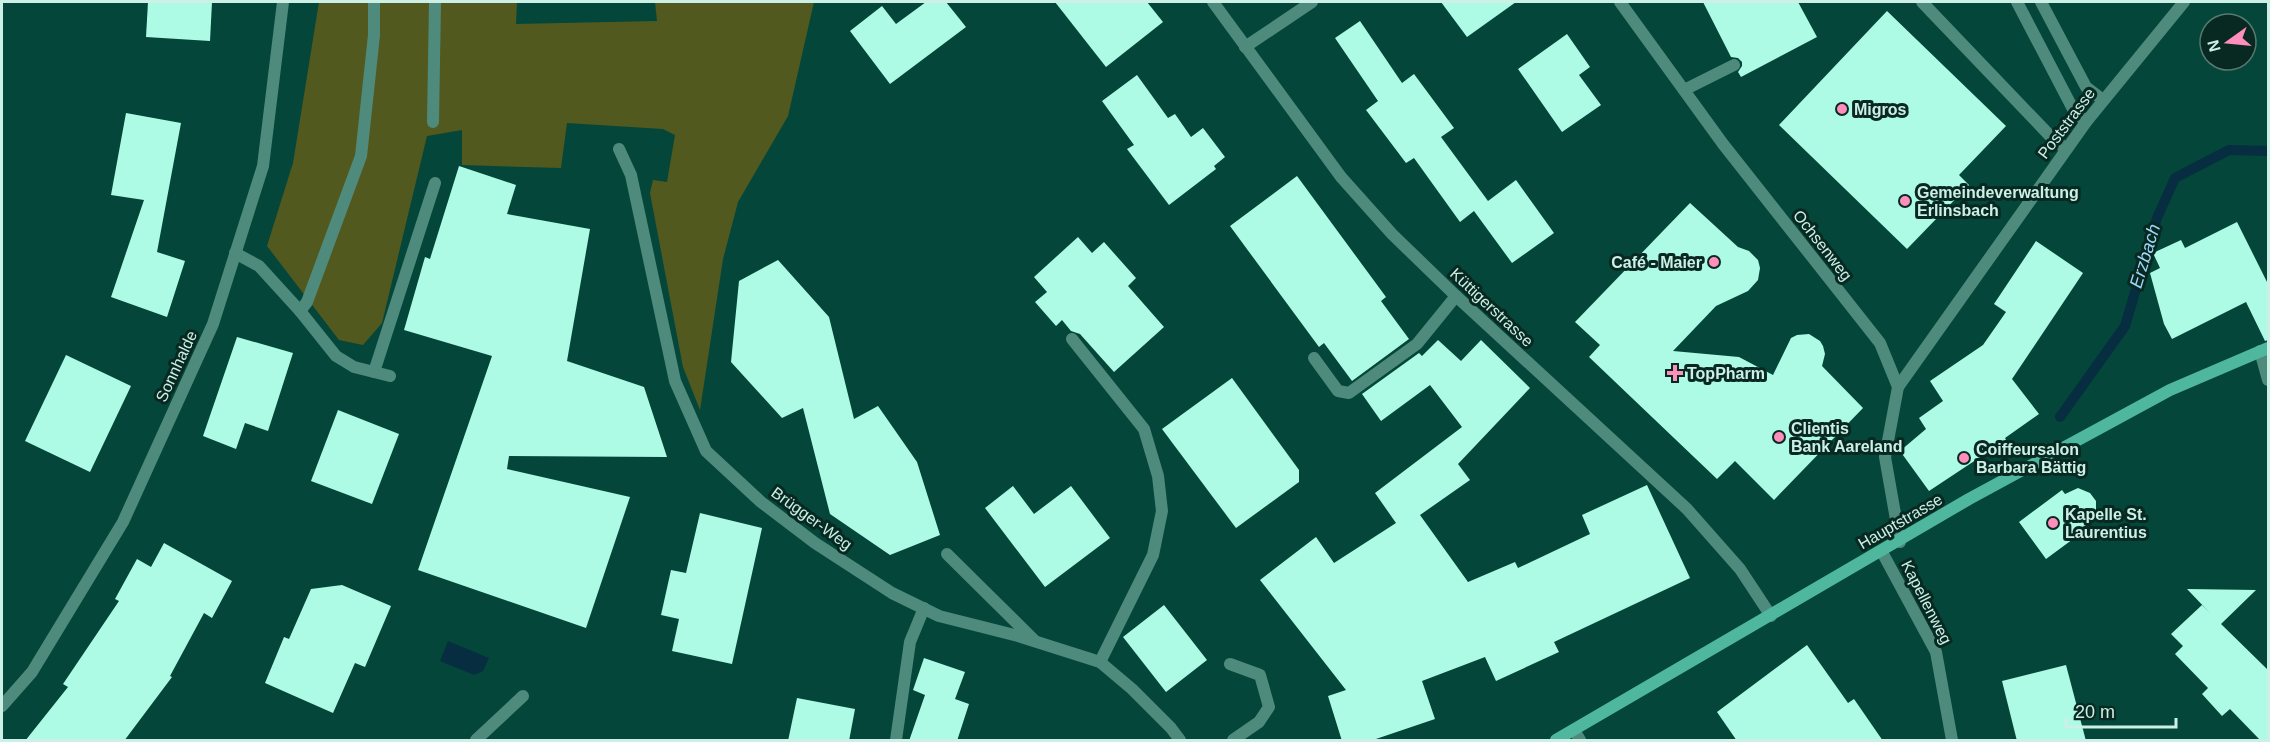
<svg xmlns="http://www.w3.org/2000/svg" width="2270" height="742" font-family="Arial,sans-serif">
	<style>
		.green { fill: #52591f }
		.water { fill: #062d40 }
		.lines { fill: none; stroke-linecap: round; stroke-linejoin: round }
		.stream { stroke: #062d40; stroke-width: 10 }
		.building { fill: #aefbe5 }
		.lane { stroke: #4f8b7c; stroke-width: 12 }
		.street { stroke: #4f8b7c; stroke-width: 12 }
		.secondary { stroke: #50b79f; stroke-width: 12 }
		.poi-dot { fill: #fe8ebc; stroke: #082922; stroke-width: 2 }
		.labels { text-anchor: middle; stroke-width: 6; stroke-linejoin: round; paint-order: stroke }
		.poi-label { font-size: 16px; font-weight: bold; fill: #ccf0e5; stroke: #082922; text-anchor: start }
		.street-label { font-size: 16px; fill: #ccf0e5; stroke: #082922 }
		.water-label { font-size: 18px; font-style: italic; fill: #a0d7f8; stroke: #082922 }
	</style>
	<rect width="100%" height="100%" fill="#04473a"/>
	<polygon class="green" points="319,2 517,2 516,24 657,21 655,2 814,2 788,116 738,202 723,259 700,410 683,367 650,193 653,180 667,182 675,135 663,129 567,123 561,168 462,165 462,130 427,136 382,323 363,345 339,340 267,246 293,163"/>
	<polygon class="water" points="448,641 489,658 483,671 474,675 440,661"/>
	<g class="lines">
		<polyline class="stream" points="2060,417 2125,326 2157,218 2175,178 2229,150 2268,151"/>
	</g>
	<g class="building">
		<polygon points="148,2 212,2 210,41 146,37"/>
		<polygon points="926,2 946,2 966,27 890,84 850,31 882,6 896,24"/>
		<polygon points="1055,2 1147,2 1163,22 1106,67"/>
		<polygon points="1441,2 1516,2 1467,37"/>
		<polygon points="1703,2 1798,2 1817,37 1741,77 1738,72 1742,66 1742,62 1738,58 1731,57"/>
		<polygon points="1887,11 2006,126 1959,175 1969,185 1907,249 1779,125"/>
		<polygon points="1360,21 1402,83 1414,74 1454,128 1441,137 1488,201 1516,180 1554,233 1512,263 1474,211 1460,222 1414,158 1406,163 1366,110 1378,101 1335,38"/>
		<polygon points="1567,34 1590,67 1579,75 1601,105 1562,132 1518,69"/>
		<polygon points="1137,75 1168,118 1175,114 1191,137 1203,128 1225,157 1214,166 1216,169 1169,205 1127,149 1134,145 1102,101"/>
		<polygon points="126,113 181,123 157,252 185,261 167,317 111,297 144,200 111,195"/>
		<polygon points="459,166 516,185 507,214 590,229 567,361 644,387 667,457 509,456 507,469 630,497 586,628 418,570 492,356 404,330 425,257 430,259"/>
		<polygon points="1297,176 1386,297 1381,301 1409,339 1352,381 1324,343 1319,347 1230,226"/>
		<polygon points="1690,203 1738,247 1749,251 1758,260 1760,268 1758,280 1748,291 1716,306 1673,351 1739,357 1773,375 1791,338 1797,335 1809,334 1820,341 1823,346 1825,354 1822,366 1863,408 1774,500 1735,461 1717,479 1589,357 1600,345 1575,322"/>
		<polygon points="2237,222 2268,284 2268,340 2265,341 2246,302 2172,339 2164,324 2150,273 2160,268 2153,253 2181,240 2185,248"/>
		<polygon points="1078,237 1092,253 1104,242 1136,278 1128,286 1164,327 1114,372 1080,334 1071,331 1062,320 1056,326 1035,302 1047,292 1034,277"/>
		<polygon points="2036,241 2083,273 2012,379 2039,414 2005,438 2006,440 1929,491 1900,451 1926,429 1919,418 1943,401 1930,381 1983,345 2006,312 1994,304"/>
		<polygon points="778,260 829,317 854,419 878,406 917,462 940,535 890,555 830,514 803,408 782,418 731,362 739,281"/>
		<polygon points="237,337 293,353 268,431 245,423 236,449 203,436"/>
		<polygon points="1438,340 1461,361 1481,340 1530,388 1458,464 1470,480 1420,515 1468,582 1515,562 1518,568 1590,534 1582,515 1647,485 1690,578 1554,642 1559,652 1496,681 1485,657 1422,681 1435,719 1370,741 1342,741 1328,696 1346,690 1260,580 1316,537 1334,563 1396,523 1375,493 1462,427 1430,385 1381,421 1362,394 1419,353 1422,356"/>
		<polygon points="66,355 131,386 90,472 25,441"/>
		<polygon points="1232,378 1299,470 1299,482 1236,528 1162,429"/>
		<polygon points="338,410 399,434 372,504 311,481"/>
		<polygon points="1013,486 1034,514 1071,486 1110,538 1045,587 985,508"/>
		<polygon points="2078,488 2090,493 2096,501 2096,514 2085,524 2088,528 2046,559 2019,522 2062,490 2065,494"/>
		<polygon points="700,513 762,528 732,664 672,651 679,619 661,615 671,570 686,573"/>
		<polygon points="164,543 232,581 212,618 204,613 170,676 172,677 124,741 25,741 68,687 63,684 119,601 115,599 137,559 151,567"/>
		<polygon points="342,585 391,606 365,667 355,663 333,713 265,683 284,637 289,639 311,589"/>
		<polygon points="2187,589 2256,590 2221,624 2268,670 2268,741 2261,741 2230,709 2222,716 2202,694 2208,688 2175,654 2183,646 2171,634 2202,605 2209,612"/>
		<polygon points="1164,605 1207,660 1166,692 1123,637"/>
		<polygon points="1807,645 1848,703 1854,699 1883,741 1737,741 1717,712"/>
		<polygon points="924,658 965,672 955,699 969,704 957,741 909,741 925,695 913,690"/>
		<polygon points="2066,665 2086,741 2017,741 2002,681"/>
		<polygon points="797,698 855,709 849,741 788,741"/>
	</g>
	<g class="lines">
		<g class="lane">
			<polyline points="1922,2 2053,139 2066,149"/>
			<polyline points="2017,2 2073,109 2086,122"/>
			<polyline points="2041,2 2086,87 2103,100"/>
			<polyline points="1684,90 1734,65"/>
			<polyline points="433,122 435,2"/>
			<polyline points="235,253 259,266 300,311 336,356 354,367 390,376"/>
			<polyline points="300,311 307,302 361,156 374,35 374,2"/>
			<polyline points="1072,339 1144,429 1158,476 1162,511 1153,555 1100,662"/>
			<polyline points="1314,358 1338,391 1349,393 1417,344 1456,296"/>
			<polyline points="374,372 435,183"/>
			<polyline points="947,554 1035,641"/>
			<polyline points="1230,664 1260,675 1269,707 1259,722 1233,740"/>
			<polyline points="1574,730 1580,740"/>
			<polyline points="896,740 910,642 924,608"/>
		</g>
		<g class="street">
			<polyline points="1213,2 1341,177 1392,234 1456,296 1687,509 1740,569 1771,616"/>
			<polyline points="1620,2 1723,144 1880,343 1898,387 1885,457 1900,542"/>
			<polyline points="1245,47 1312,2"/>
			<polyline points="619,149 631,175 675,381 706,451 761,502 815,543 892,593 939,616 1018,636 1100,662 1132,689 1171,728 1180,740"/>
			<polyline points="2260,351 2268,380"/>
			<polyline points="1898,387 2086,122 2184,2"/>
			<polyline points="1882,552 1936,652 1952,740"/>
			<polyline points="2,706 32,672 123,522 213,324 263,166 283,2"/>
			<polyline points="476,740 523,696"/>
		</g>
		<polyline class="secondary" points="1556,740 1969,499 2170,390 2268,348"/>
	</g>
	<g class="poi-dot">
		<circle cx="1842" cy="109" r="6"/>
		<circle cx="1905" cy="201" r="6"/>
		<circle cx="1714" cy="262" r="6"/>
		<path d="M1672 364h6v6h6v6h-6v6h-6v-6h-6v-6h6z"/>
		<circle cx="1779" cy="437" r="6"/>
		<circle cx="1964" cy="458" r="6"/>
		<circle cx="2053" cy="523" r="6"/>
	</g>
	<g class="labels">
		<g class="poi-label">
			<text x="1854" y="115">Migros</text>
			<text x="1917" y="198">Gemeindeverwaltung<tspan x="1917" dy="18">Erlinsbach</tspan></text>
			<text x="1702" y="268" text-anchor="end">Café - Maier</text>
			<text x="1687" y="379">TopPharm</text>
			<text x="1791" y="434">Clientis<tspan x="1791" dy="18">Bank Aareland</tspan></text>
			<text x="1976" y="455">Coiffeursalon<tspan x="1976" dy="18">Barbara Bättig</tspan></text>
			<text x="2065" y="520">Kapelle St.<tspan x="2065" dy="18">Laurentius</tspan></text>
		</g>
		<g class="street-label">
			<text transform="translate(2066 123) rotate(-53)" y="6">Poststrasse</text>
			<text transform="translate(1823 245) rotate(52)" y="6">Ochsenweg</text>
			<text transform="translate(1492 307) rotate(43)" y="6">Küttigerstrasse</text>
			<text transform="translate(176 366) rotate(-65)" y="6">Sonnhalde</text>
			<text transform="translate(812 518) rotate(36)" y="6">Brügger-Weg</text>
			<text transform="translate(1900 521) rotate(-30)" y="6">Hauptstrasse</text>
			<text transform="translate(1927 602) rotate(63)" y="6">Kapellenweg</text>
		</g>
		<g class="water-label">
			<text transform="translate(2145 256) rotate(-73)" y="6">Erzbach</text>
		</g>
	</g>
	<rect width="2270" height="742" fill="none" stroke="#ccf0e5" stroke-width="6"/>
	<g transform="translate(2228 42) rotate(255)"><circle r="28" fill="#082922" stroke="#567970" stroke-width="1.5"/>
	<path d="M0-4.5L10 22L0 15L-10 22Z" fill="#fe8ebc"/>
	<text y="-9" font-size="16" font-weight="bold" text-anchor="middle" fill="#ccf0e5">N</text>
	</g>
	<path d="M2066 718v9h110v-9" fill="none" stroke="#ccf0e5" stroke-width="3"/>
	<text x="2075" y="718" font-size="18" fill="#ccf0e5" stroke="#082922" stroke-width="4.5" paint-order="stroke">20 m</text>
</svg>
